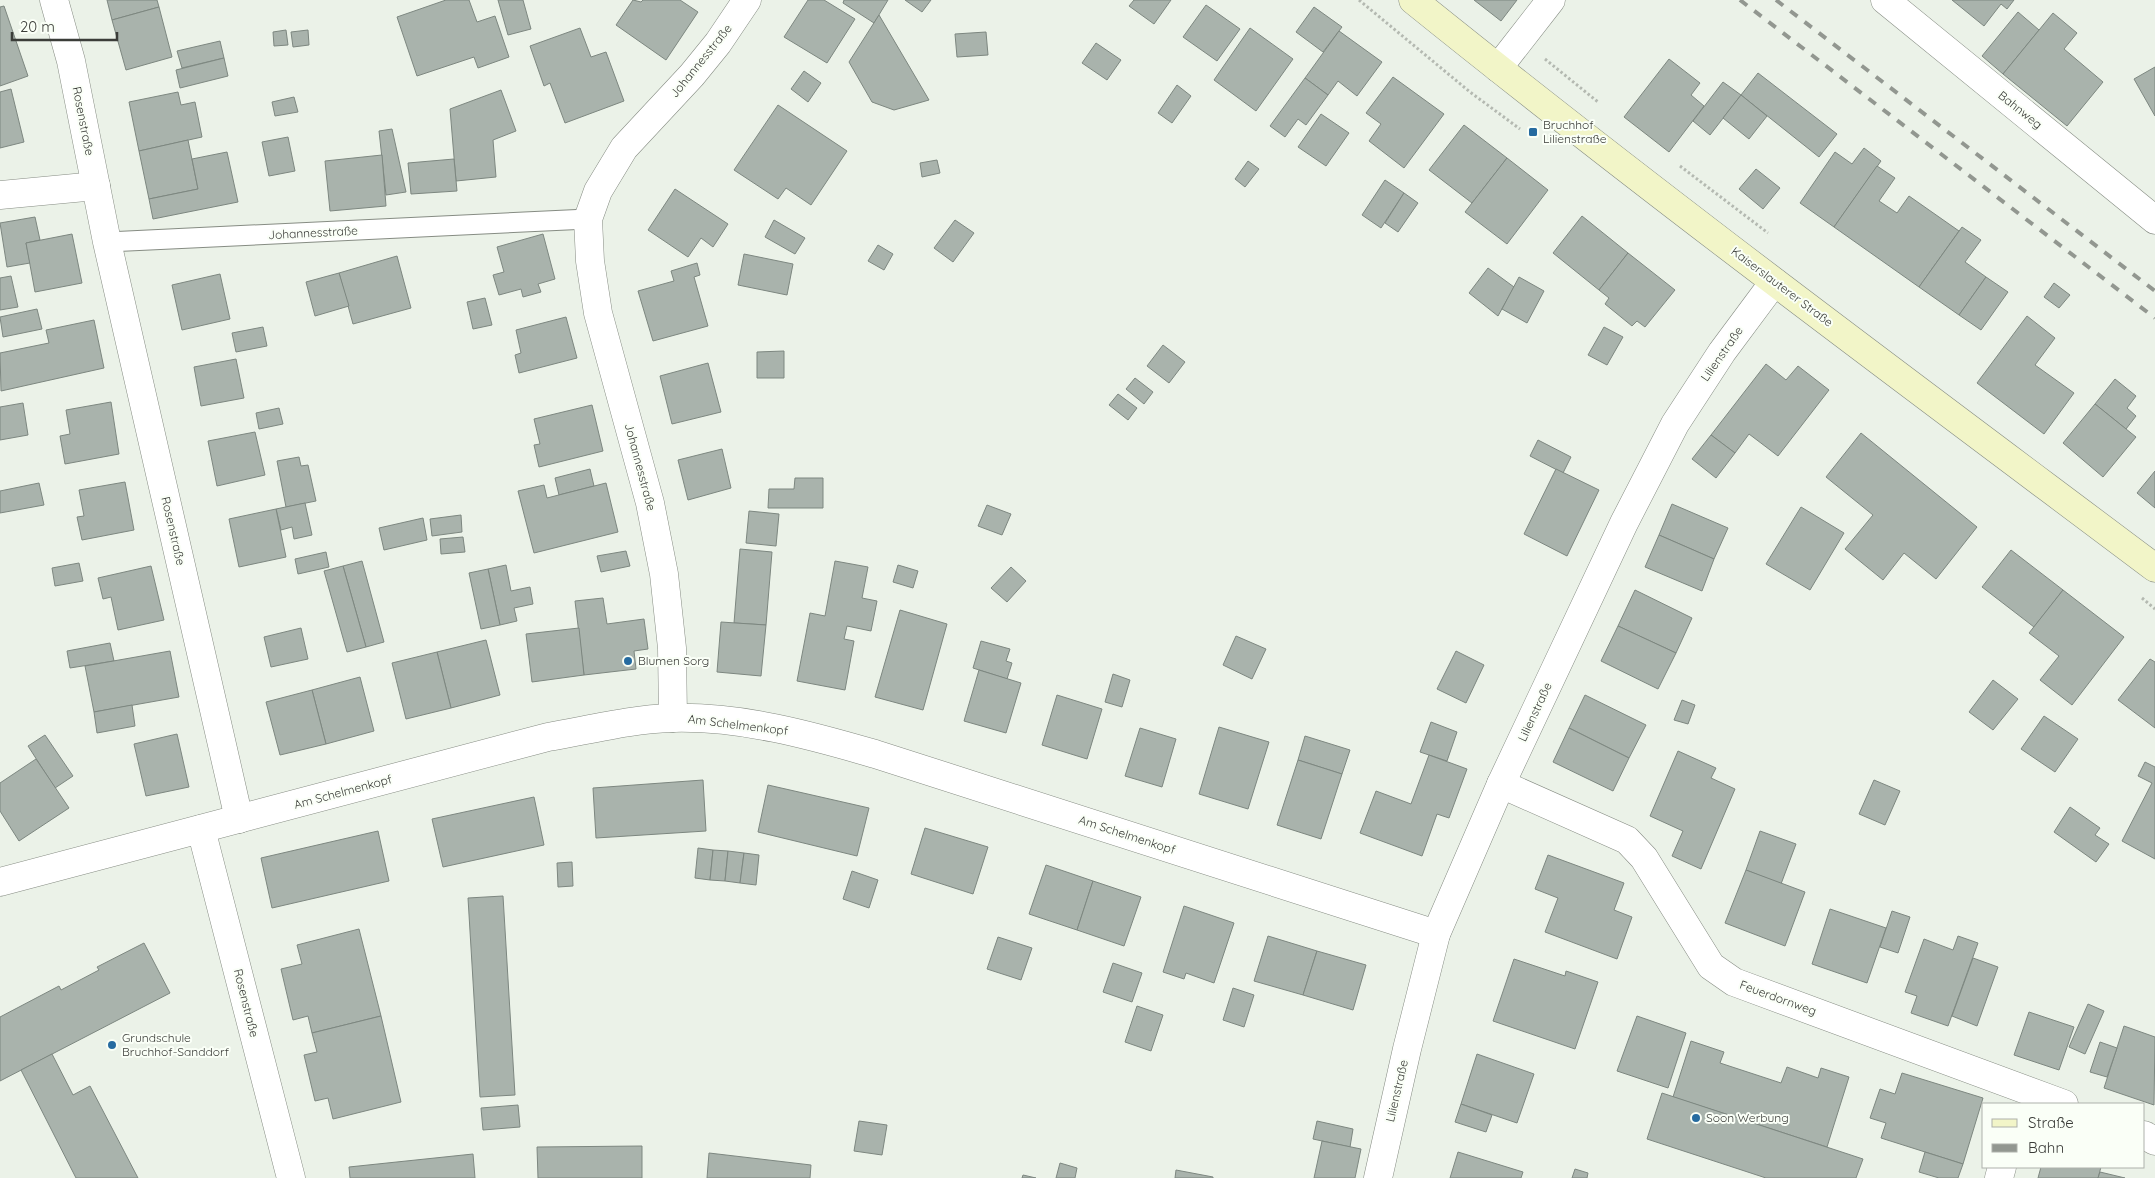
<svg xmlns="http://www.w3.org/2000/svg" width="2155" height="1178" font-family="Quicksand,sans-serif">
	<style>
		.building { fill: #a9b3ac; stroke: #7d8780 }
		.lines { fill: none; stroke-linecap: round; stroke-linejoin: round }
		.lane-casing { stroke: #868c83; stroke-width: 21 }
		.street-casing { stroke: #868c83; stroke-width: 29 }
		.secondary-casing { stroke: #868c83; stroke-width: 29 }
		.path { stroke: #b4b9b1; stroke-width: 3; stroke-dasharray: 2.5 2.5; stroke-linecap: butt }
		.lane { stroke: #fff; stroke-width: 19 }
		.street { stroke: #fff; stroke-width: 28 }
		.secondary { stroke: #f2f5c8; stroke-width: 28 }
		.rail { stroke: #929790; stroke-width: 4; stroke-dasharray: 9 9; stroke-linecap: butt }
		.poi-dot { fill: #266ba0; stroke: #fafff7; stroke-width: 2 }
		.labels { text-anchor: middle; stroke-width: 4; stroke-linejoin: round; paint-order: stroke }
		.street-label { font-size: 12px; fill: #3b3d39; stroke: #fafff7 }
		.poi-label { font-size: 12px; fill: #3b3d39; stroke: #fafff7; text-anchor: start }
	</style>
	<rect width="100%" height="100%" fill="#ebf2e8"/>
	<g class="building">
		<polygon points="107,0 157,0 159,7 112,20"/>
		<polygon points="446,0 469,0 477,22 495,16 509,57 478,68 474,57 417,76 397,17"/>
		<polygon points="498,0 523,0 531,29 508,35"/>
		<polygon points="633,0 641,2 643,0 680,0 698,12 666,60 616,25"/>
		<polygon points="808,0 824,0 855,19 827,63 784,37"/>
		<polygon points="844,0 888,0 874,23 843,3"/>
		<polygon points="905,0 931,0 922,12"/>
		<polygon points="1134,0 1171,0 1154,24 1129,6"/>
		<polygon points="1474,0 1517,0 1501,21"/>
		<polygon points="1952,0 2014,0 2007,9 2001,4 1984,26"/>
		<polygon points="1206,5 1240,29 1217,61 1183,37"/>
		<polygon points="4,6 28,76 0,86 0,7"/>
		<polygon points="159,7 172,57 126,70 112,20"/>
		<polygon points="1314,7 1342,27 1323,52 1296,32"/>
		<polygon points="2018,12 2039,30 2003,74 1982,56"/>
		<polygon points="2053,13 2077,33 2064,49 2103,82 2067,126 2003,74"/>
		<polygon points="879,15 929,100 894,110 872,102 849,62"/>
		<polygon points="580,28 591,57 606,52 624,101 565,123 550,83 544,86 530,46"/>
		<polygon points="1250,28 1293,59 1256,111 1214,80"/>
		<polygon points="286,30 288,45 274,46 273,32"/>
		<polygon points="308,30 309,45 293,47 291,32"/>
		<polygon points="1339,31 1382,62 1357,96 1338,81 1328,95 1305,78"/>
		<polygon points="986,32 988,55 957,57 955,34"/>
		<polygon points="220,41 224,58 182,68 177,51"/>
		<polygon points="1096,43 1121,60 1107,80 1082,63"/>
		<polygon points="224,58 228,76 180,88 176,70"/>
		<polygon points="1669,59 1700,83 1691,95 1704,106 1669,152 1624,117"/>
		<polygon points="2155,67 2155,116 2134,79"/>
		<polygon points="804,71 821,83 808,102 791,89"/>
		<polygon points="1758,73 1837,134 1819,157 1741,95"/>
		<polygon points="1393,77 1444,114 1404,168 1369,141 1381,124 1366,113"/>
		<polygon points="1305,78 1328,95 1306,125 1298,119 1285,137 1270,126"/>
		<polygon points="1723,82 1741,95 1710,135 1693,121"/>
		<polygon points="1177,85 1191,96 1172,123 1158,113"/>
		<polygon points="11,89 24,142 0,148 0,92"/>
		<polygon points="501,90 516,131 493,140 496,177 456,181 450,109"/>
		<polygon points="178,92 181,105 195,102 202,137 139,151 129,102"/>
		<polygon points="1741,95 1767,116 1749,139 1723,118"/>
		<polygon points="294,97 298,112 275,116 272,102"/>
		<polygon points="778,105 847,151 811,205 786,188 778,199 734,170"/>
		<polygon points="1321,114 1349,133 1326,166 1298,147"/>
		<polygon points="1464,125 1507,158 1472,203 1429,170"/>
		<polygon points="392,129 406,192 386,195 379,131"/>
		<polygon points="288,137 295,171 269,176 262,142"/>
		<polygon points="188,140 198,189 149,199 139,151"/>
		<polygon points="1864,148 1881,161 1834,227 1800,203 1835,152 1852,164"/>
		<polygon points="227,152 238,202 153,219 149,199 198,189 192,159"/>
		<polygon points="382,155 386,206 330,211 325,161"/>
		<polygon points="1507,158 1548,190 1507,244 1465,212"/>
		<polygon points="454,159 457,191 411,194 408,163"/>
		<polygon points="937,160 940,173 922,177 920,163"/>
		<polygon points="1248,161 1259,169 1245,187 1235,179"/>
		<polygon points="1877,166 1895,178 1879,201 1897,213 1909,196 1959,231 1919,287 1834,227"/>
		<polygon points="1756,169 1780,188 1763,209 1739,189"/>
		<polygon points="1385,180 1404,193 1381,228 1362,215"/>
		<polygon points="675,189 728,224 713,247 701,238 688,257 648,230"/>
		<polygon points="1404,193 1418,203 1398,232 1385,223"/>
		<polygon points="1582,216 1628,253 1599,290 1553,253"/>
		<polygon points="35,217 40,240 26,243 30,263 7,267 0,223"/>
		<polygon points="774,220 805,238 795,254 765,237"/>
		<polygon points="955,220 974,233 953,262 934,248"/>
		<polygon points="1962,227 1981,240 1965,262 1986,277 1959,315 1919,287"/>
		<polygon points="72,234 82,283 35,292 26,243"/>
		<polygon points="543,234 555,279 538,284 541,292 523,297 521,289 499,295 493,275 504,272 497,247"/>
		<polygon points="878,245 893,254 884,270 868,261"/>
		<polygon points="1628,253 1675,290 1645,327 1637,321 1632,326 1605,304 1609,298 1599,290"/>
		<polygon points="744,254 793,264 787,295 738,285"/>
		<polygon points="397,256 411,308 353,324 339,273"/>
		<polygon points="697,263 700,275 694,277 708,326 653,341 638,291 674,281 671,271"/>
		<polygon points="1488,268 1514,287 1498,316 1469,293"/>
		<polygon points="339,273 349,306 315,316 306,282"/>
		<polygon points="220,274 230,319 182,330 172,285"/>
		<polygon points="11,276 18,307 0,310 0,278"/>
		<polygon points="1519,277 1544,291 1527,323 1502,309"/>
		<polygon points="1986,277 2008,292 1981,330 1959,315"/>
		<polygon points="2054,283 2070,295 2059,308 2044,297"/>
		<polygon points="485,298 492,325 473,329 467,302"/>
		<polygon points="37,309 42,329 3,337 0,317"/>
		<polygon points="2027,316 2055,338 2035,365 2074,393 2044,434 1977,383"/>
		<polygon points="566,317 577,358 519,373 515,355 521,353 516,330"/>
		<polygon points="94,320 104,368 1,391 0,353 49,343 46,330"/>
		<polygon points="263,327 267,346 236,352 232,333"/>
		<polygon points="1604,327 1623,337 1607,365 1588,355"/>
		<polygon points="1163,345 1185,362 1169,383 1147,366"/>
		<polygon points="784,351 784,378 757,378 757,352"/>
		<polygon points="236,359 244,398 201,406 194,367"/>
		<polygon points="708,363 721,412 672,424 660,376"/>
		<polygon points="1766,364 1786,380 1798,366 1829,390 1778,456 1749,434 1735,453 1711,435"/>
		<polygon points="1135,378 1153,392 1144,404 1126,389"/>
		<polygon points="2115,379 2136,396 2127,408 2136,416 2126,429 2095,404"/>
		<polygon points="1118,394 1137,408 1128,420 1109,405"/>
		<polygon points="111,402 119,454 65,464 60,436 70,434 66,410"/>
		<polygon points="23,403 28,435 0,440 0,407"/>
		<polygon points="2095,404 2136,437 2103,477 2063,443"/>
		<polygon points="592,405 603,451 539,467 534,445 540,444 534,419"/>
		<polygon points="279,408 283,424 259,429 256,413"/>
		<polygon points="255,432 265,475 217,486 208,441"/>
		<polygon points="1861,433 1977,527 1936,579 1904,553 1883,580 1845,549 1873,515 1826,477"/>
		<polygon points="1711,435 1735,453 1716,478 1692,459"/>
		<polygon points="1538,440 1571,457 1563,473 1530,456"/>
		<polygon points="722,449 731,488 688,500 678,460"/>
		<polygon points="299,457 301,466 308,465 316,501 286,507 277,461"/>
		<polygon points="590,469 594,486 559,495 555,478"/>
		<polygon points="1556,469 1599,490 1567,556 1524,534"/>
		<polygon points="2155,471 2155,508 2137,493"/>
		<polygon points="795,478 823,478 823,508 768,508 769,489 794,489"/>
		<polygon points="125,482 134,530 82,540 77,517 84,516 79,490"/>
		<polygon points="39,483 44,505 0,513 0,491"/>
		<polygon points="606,483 618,532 534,553 518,491 544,485 547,498"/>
		<polygon points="305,503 312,535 294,539 292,527 281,530 276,509"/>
		<polygon points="1672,504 1728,528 1714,559 1659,535"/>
		<polygon points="987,505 1011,514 1002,535 978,526"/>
		<polygon points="1801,507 1844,533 1810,590 1766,564"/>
		<polygon points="276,509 286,557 239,567 229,519"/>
		<polygon points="749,511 779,514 776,546 746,543"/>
		<polygon points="461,515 462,532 432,536 430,519"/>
		<polygon points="423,518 427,540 384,550 379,528"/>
		<polygon points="1659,535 1714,559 1702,591 1645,567"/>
		<polygon points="463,537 465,552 441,554 440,539"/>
		<polygon points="740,549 772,552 766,625 734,623"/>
		<polygon points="2011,550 2063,590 2034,627 1982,587"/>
		<polygon points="626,551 630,566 601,572 597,556"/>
		<polygon points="326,552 329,567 298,574 295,559"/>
		<polygon points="362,561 384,642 366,647 343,566"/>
		<polygon points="835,561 868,567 862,598 877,601 871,631 847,626 844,639 854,641 845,690 797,681 810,613 825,616"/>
		<polygon points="79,563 83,581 55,586 52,568"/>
		<polygon points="506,565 511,591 530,587 533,604 514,608 517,621 500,625 488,569"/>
		<polygon points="898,565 918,571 913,588 893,582"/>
		<polygon points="151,566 164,620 118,630 111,597 103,599 98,578"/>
		<polygon points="343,566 366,647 347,652 324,571"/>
		<polygon points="1011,567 1026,581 1007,602 991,588"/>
		<polygon points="488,569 500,625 481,629 469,573"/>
		<polygon points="1635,590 1692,618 1676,653 1618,626"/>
		<polygon points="2063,590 2124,637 2072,705 2040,680 2059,656 2029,633"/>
		<polygon points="603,598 607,624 644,619 648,649 634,651 636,669 584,675 575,601"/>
		<polygon points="900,610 947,624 923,710 875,697"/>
		<polygon points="721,622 766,625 761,676 717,672"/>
		<polygon points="1618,626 1676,653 1658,689 1601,661"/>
		<polygon points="301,628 308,659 271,667 264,637"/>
		<polygon points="579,628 584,675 532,682 526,634"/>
		<polygon points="1236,636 1266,649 1252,679 1223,665"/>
		<polygon points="486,640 500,695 451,708 437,652"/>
		<polygon points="981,641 1010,649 1006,661 1012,663 1007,679 973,668"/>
		<polygon points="110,643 114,661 70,668 67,651"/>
		<polygon points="170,651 179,697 94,712 85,666"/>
		<polygon points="1456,651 1484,665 1466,703 1437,689"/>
		<polygon points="437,652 451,708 406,719 392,663"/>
		<polygon points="2150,659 2155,662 2155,728 2118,700"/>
		<polygon points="979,670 1021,683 1006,733 964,721"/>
		<polygon points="1113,674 1130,680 1122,707 1105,702"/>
		<polygon points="360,677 374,731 326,744 312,690"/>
		<polygon points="1993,680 2018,699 1993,730 1969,712"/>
		<polygon points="312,690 326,744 280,755 266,702"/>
		<polygon points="1057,695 1102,709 1087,759 1042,745"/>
		<polygon points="1585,695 1646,725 1629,758 1569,728"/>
		<polygon points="1682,700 1695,705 1688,724 1674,720"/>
		<polygon points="132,705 135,726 97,733 94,712"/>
		<polygon points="2044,716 2078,739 2055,772 2021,749"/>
		<polygon points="1431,722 1457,732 1447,761 1420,752"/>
		<polygon points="1219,727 1269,742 1248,809 1199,794"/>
		<polygon points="1140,728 1176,739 1162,787 1125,776"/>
		<polygon points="1569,728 1629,758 1613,791 1553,762"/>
		<polygon points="177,734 189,787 146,796 134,744"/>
		<polygon points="45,735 73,776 55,788 28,746"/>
		<polygon points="1305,736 1350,750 1342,774 1298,760"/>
		<polygon points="1678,751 1716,768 1711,778 1735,789 1701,869 1672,856 1683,831 1650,816"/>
		<polygon points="1429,755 1467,769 1449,818 1437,814 1422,856 1360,833 1376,791 1411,804"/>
		<polygon points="36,759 69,808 19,841 0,811 0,783"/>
		<polygon points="1298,760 1342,774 1321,839 1277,825"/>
		<polygon points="2145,762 2155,767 2155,859 2122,841 2152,783 2138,776"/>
		<polygon points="703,780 706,831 596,838 593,788"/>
		<polygon points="1874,780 1900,791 1885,825 1859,814"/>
		<polygon points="768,785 869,808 857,856 758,832"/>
		<polygon points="534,797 544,845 443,867 432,819"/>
		<polygon points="2070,807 2100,828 2095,835 2109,844 2096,862 2054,832"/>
		<polygon points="925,828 988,847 973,894 911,874"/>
		<polygon points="378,831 389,881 272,908 261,858"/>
		<polygon points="1760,831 1796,844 1781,884 1746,870"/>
		<polygon points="698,848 713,850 710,880 695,878"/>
		<polygon points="713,850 728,851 725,881 710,880"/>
		<polygon points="728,851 744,853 740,883 725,881"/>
		<polygon points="744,853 759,855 756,885 740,883"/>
		<polygon points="1548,855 1624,883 1614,910 1632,917 1617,959 1545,932 1558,898 1535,889"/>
		<polygon points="572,862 573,886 558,887 557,863"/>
		<polygon points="1046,865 1093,881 1077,930 1029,914"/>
		<polygon points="1746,870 1805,892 1785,946 1725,923"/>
		<polygon points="852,871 878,880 869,908 843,899"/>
		<polygon points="1093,881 1141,897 1124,946 1077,930"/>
		<polygon points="503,896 515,1095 480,1097 468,898"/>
		<polygon points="1184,906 1234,923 1214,983 1186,973 1184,979 1163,972"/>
		<polygon points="1830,909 1886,928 1867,983 1812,964"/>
		<polygon points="1892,911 1910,917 1898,953 1880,947"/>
		<polygon points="359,929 381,1016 312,1033 308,1016 293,1020 281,969 302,964 297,945"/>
		<polygon points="1268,936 1317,951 1303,995 1254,981"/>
		<polygon points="1958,936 1978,943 1948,1026 1911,1013 1917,996 1905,992 1924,939 1953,950"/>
		<polygon points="998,937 1032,948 1021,980 987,969"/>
		<polygon points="144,943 170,993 0,1081 0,1017 59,986 61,990 99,970 97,967"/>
		<polygon points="1317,951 1366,965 1353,1010 1303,995"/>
		<polygon points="1973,958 1998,967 1977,1026 1952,1016"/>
		<polygon points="1514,959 1565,976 1566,971 1598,982 1575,1049 1493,1021"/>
		<polygon points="1113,963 1142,973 1132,1002 1103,992"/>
		<polygon points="1233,988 1254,995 1244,1027 1223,1020"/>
		<polygon points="2088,1004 2104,1011 2085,1054 2069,1047"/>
		<polygon points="1137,1006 1163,1015 1151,1051 1125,1042"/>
		<polygon points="2029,1012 2074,1027 2059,1070 2014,1055"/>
		<polygon points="381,1016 401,1102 333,1119 328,1098 315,1101 304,1055 317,1052 312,1033"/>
		<polygon points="1637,1016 1686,1033 1668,1088 1617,1071"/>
		<polygon points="2124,1026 2155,1037 2154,1105 2104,1088"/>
		<polygon points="1691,1041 1724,1052 1720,1063 1781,1083 1787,1067 1818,1078 1821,1068 1849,1077 1827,1147 1673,1097"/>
		<polygon points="2100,1042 2117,1048 2107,1077 2090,1072"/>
		<polygon points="52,1054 73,1095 90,1086 138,1178 76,1178 21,1070"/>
		<polygon points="1477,1054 1534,1074 1517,1123 1461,1104"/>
		<polygon points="1902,1073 1983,1098 1963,1164 1881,1138 1886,1123 1870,1118 1880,1089 1895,1094"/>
		<polygon points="1662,1093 1863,1159 1856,1178 1766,1178 1647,1139"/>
		<polygon points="1461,1104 1492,1115 1486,1132 1455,1122"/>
		<polygon points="518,1105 520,1127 483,1130 481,1108"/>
		<polygon points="859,1121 887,1125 882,1155 854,1151"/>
		<polygon points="1317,1121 1353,1129 1350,1147 1313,1139"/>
		<polygon points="1322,1141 1361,1149 1355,1178 1314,1178"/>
		<polygon points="642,1146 642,1178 538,1178 537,1147"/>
		<polygon points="1458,1152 1523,1172 1521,1178 1450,1178"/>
		<polygon points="1925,1152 1963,1164 1958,1178 1939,1178 1919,1172"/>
		<polygon points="709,1153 811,1165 810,1178 707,1178"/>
		<polygon points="473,1154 475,1178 350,1178 349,1167"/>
		<polygon points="1060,1163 1077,1168 1075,1178 1056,1178"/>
		<polygon points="2041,1167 2101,1167 2098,1178 2038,1178"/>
		<polygon points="1575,1169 1588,1173 1587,1178 1572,1178"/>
		<polygon points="1176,1170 1213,1177 1213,1178 1175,1178"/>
		<polygon points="2100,1172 2125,1178 2098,1178"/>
		<polygon points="1023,1175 1036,1178 1022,1178"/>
	</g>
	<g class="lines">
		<defs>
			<polyline id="lane" points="107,242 588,219"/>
			<g id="street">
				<polyline points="54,0 71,61 107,242 239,819"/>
				<polyline points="1885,0 2155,220"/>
				<polyline points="1498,68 1551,0"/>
				<polyline points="0,195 96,186"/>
				<polyline points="673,718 672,648 664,574 650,503 598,313 590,261 588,219 598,191 624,148 692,75 718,43 747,0"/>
				<polyline points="1501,784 1627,840 1644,858 1711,966 1734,982 2064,1104"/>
				<polyline points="201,829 291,1178"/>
				<path d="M0,882L548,737C589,730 631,719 672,718C741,716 810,735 875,754L1436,934"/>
				<polyline points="2144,1135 2155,1141"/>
				<polyline points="1378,1178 1407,1049 1436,934 1501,784 1624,523 1675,424 1722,352 1774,282"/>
				<polyline points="1999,1178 2002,1167"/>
			</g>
			<path id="secondary" d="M1413,0C1656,196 1906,381 2155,568"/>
		</defs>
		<use href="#lane" class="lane-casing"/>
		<use href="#street" class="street-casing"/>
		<use href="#secondary" class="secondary-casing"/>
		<g class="path">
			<polyline points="1359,0 1470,92 1520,129"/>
			<polyline points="1545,59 1598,102"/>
			<polyline points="1680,166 1768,233"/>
			<polyline points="2142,598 2155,609"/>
		</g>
		<use href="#lane" class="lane"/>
		<use href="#street" class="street"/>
		<use href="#secondary" class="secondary"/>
		<g class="rail">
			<polyline points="1740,0 2155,318"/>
			<polyline points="1776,0 2155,291"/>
		</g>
	</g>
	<g class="poi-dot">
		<rect x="1528" y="127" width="10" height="10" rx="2.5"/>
		<circle cx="628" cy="661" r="5"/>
		<circle cx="112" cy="1045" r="5"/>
		<circle cx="1696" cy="1118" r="5"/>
	</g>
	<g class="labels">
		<g class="street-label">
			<text transform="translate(701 61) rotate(-51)" y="4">Johannesstraße</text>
			<text transform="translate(2020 110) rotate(39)" y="4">Bahnweg</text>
			<text transform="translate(83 121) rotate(79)" y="4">Rosenstraße</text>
			<text transform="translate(313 233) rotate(-3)" y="4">Johannesstraße</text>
			<text transform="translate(1782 287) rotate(37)" y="4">Kaiserslauterer Straße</text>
			<text transform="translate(1722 354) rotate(-55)" y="4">Lilienstraße</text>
			<text transform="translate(640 467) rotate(75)" y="4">Johannesstraße</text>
			<text transform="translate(173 531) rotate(77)" y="4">Rosenstraße</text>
			<text transform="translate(1535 712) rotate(-65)" y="4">Lilienstraße</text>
			<text transform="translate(738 725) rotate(7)" y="4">Am Schelmenkopf</text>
			<text transform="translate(343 792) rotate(-15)" y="4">Am Schelmenkopf</text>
			<text transform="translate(1127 835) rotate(18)" y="4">Am Schelmenkopf</text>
			<text transform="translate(1778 998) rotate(20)" y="4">Feuerdornweg</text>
			<text transform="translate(246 1003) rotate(76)" y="4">Rosenstraße</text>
			<text transform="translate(1397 1091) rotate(-77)" y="4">Lilienstraße</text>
		</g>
		<g class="poi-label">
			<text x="1543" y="129">Bruchhof<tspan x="1543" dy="14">Lilienstraße</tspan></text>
			<text x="638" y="665">Blumen Sorg</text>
			<text x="122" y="1042">Grundschule<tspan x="122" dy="14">Bruchhof-Sanddorf</tspan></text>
			<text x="1706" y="1122">Soon Werbung</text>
		</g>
	</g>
	<rect x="1982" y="1103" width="162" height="65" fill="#fafff7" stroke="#aeb1ab"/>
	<rect x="1992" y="1119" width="25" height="8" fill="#f2f5c8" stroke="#aeb1ab"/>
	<text x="2028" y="1128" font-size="15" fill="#3b3d39">Straße</text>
	<rect x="1992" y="1144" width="25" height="8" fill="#929790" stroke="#aeb1ab"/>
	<text x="2028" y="1153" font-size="15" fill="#3b3d39">Bahn</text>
	<path d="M12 32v8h105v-8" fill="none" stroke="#3b3d39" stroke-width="2.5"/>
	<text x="20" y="32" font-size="15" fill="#3b3d39" stroke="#fafff7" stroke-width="4" paint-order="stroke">20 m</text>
</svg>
